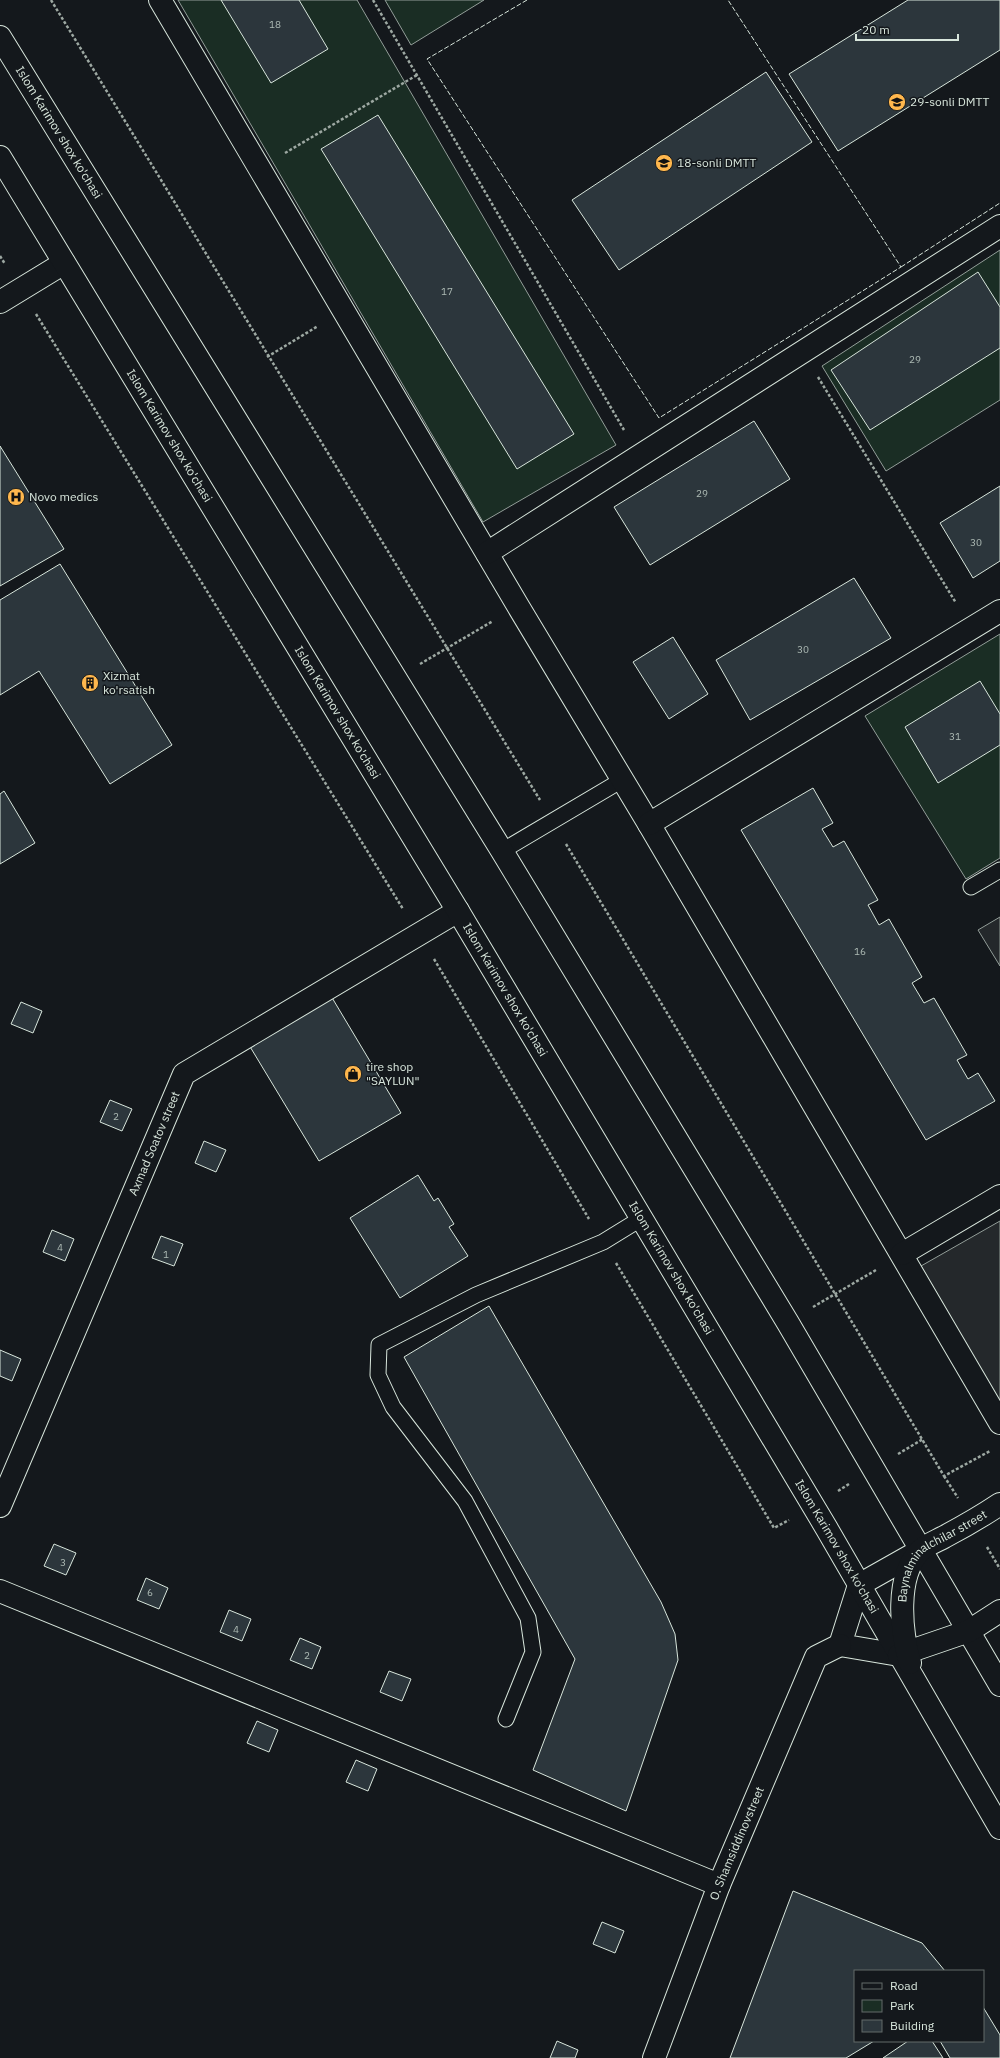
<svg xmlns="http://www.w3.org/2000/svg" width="1000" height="2058" font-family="'IBM Plex Sans',sans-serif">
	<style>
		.green { fill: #1a2d24; stroke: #939e99 }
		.parking { fill: #24282b; stroke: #939e99 }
		.building { fill: #2c363c; stroke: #d8e6dc }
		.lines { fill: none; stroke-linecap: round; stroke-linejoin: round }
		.service-casing { stroke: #d8e6dc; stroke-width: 17 }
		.minor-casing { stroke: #d8e6dc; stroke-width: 24 }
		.tertiary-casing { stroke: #d8e6dc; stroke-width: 24 }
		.secondary-casing { stroke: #d8e6dc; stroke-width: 24 }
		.path { stroke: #9da8a2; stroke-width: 2.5; stroke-dasharray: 3 2; stroke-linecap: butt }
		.service { stroke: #14181c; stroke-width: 15 }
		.minor { stroke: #14181c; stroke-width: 22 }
		.tertiary { stroke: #14181c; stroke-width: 22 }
		.secondary { stroke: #14181c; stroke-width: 22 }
		.fence { stroke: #d8e6dc; stroke-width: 1; stroke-dasharray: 5 2; stroke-linecap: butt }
		.labels { text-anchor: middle; stroke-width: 3; stroke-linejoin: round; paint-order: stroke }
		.number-label { font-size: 10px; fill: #adbab4 }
		.poi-label { font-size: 12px; fill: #d8e6dc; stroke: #14181c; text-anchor: start }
		.street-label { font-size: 12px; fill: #d8e6dc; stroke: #14181c }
	</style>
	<rect width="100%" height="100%" fill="#14181c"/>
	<g class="green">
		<polygon points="178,0 357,0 616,445 483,522"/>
		<polygon points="385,0 484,0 411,45"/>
		<polygon points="1000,250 1000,400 886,471 822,366"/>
		<polygon points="1000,634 1000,858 966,879 865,716"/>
	</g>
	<g class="parking">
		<polygon points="1000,917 1000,966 978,930"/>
		<polygon points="1000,1221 1000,1402 921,1266"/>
	</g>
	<g class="building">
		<polygon points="221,0 299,0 328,49 271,83"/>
		<polygon points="908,0 1000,0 1000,50 838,151 789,74"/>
		<polygon points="766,72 812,142 619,270 572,200"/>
		<polygon points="378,115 574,434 517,469 321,149"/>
		<polygon points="978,272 1000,307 1000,348 870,430 831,370"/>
		<polygon points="754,421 790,479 650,565 614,507"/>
		<polygon points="0,446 64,549 0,586"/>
		<polygon points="1000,486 1000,561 973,578 940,523"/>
		<polygon points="60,564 172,745 110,784 39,671 0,695 0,600"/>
		<polygon points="854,578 891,638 750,720 716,660"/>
		<polygon points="673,637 708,694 669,719 633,662"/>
		<polygon points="980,681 1000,714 1000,745 938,783 905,727"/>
		<polygon points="813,788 833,823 822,829 833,847 844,841 878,900 868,905 879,925 889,919 922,977 912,983 924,1003 934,998 967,1055 957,1060 968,1079 978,1073 995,1101 926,1140 741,830"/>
		<polygon points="4,791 35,843 0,864 0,794"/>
		<polygon points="331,996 401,1113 319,1161 249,1045"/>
		<polygon points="21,1002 42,1011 33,1033 11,1024"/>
		<polygon points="110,1100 132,1109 122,1131 100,1122"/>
		<polygon points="204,1141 226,1150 216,1172 195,1163"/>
		<polygon points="418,1175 434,1201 438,1198 454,1224 449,1227 468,1256 400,1298 350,1218"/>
		<polygon points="52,1230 74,1239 65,1261 43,1252"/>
		<polygon points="161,1236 183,1244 174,1266 152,1258"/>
		<polygon points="489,1306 661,1602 675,1634 678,1660 626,1811 533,1770 575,1659 404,1357"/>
		<polygon points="0,1350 21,1359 12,1381 0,1376"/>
		<polygon points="54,1544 76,1553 66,1575 44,1566"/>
		<polygon points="146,1578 168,1588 159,1609 137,1600"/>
		<polygon points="229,1610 251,1619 242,1641 220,1632"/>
		<polygon points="300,1638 321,1647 312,1669 290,1660"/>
		<polygon points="389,1671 411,1679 402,1701 380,1692"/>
		<polygon points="257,1721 278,1730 269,1752 247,1743"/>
		<polygon points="356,1760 377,1769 368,1791 346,1782"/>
		<polygon points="793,1891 922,1943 945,1971 855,1971 855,2041 874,2041 846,2058 730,2058"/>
		<polygon points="602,1922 624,1931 615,1953 593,1944"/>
		<polygon points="983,2007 1000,2035 1000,2058 950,2058 940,2041 983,2041"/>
		<polygon points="557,2041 578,2050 575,2058 550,2058"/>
		<polygon points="908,2041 932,2041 943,2058 883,2058"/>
	</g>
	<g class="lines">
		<defs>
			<g id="service">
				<polyline points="502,851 622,780"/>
				<polyline points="971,887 1000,870"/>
				<polyline points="506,1719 533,1652 528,1618 465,1501 393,1407 378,1375 379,1345 476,1295 603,1242 642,1218"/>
			</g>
			<g id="minor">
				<polyline points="160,0 518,606 649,824 1000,1423"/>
				<polyline points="0,302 64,263"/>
				<polyline points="487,553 1000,226"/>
				<polyline points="649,824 1000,611"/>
				<polyline points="902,1254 1000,1196"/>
				<path id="s1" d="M0,1506L184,1074L458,911"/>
				<polyline points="0,1591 719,1885"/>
			</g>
			<g id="tertiary">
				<polyline points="859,1585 840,1645 899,1655"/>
				<path id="s2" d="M654,2058L719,1885L816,1657L840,1645"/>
			</g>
			<g id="secondary">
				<path id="s3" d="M0,37L502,851L788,1323L1000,1685"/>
				<path id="s4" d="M0,157L458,911L827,1529L1000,1828"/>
				<polyline points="859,1585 921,1550"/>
				<polyline points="899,1655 969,1631 1000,1611"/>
				<path id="s5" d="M910,1663C901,1632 895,1576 920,1551C926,1545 937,1541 944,1537C963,1527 982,1516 1000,1504"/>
			</g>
		</defs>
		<use href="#service" class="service-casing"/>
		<use href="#minor" class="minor-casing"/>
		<use href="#tertiary" class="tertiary-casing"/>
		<use href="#secondary" class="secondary-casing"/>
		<g class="path">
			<polyline points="51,0 540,800"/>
			<polyline points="373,0 624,430"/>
			<polyline points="285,153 417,75"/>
			<polyline points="0,256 5,264"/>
			<polyline points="36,314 403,909"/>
			<polyline points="267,357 318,326"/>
			<polyline points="818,377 956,603"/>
			<polyline points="420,664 493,621"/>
			<polyline points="566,844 944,1476 990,1451"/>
			<polyline points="434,959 589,1219"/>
			<polyline points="616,1263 774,1528 789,1520"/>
			<polyline points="813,1307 876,1270"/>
			<polyline points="898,1454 923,1439"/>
			<polyline points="944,1476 958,1498"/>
			<polyline points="838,1491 849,1484"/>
			<polyline points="987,1547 1000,1569"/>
		</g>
		<use href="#service" class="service"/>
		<use href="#minor" class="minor"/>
		<use href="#tertiary" class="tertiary"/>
		<use href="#secondary" class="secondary"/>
		<g class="fence">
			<polyline points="527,0 427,59 659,418 901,267 728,0"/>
			<polyline points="901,267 1000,203"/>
		</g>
	</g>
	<defs>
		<symbol id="school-disc" viewBox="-11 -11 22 22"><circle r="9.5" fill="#ffb74d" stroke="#14181c"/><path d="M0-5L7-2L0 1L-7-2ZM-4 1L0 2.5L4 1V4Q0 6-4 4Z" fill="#111"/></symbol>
		<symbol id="hospital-disc" viewBox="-11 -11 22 22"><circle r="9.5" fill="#ffb74d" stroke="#14181c"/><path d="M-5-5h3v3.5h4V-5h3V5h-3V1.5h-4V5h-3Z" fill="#111"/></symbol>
		<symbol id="building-disc" viewBox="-11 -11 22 22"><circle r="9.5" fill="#ffb74d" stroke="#14181c"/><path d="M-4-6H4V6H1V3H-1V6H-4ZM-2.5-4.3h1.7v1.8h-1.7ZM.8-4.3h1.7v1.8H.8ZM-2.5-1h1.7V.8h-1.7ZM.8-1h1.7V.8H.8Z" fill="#111"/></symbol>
		<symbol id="shop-disc" viewBox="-11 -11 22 22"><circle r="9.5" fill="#ffb74d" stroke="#14181c"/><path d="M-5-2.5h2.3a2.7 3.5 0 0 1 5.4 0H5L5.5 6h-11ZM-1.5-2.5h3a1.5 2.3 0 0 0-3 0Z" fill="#111"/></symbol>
	</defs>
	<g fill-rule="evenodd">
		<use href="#school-disc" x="887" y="92" width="20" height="20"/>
		<use href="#school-disc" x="654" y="153" width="20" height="20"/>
		<use href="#hospital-disc" x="6" y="487" width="20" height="20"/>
		<use href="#building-disc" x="80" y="673" width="20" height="20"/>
		<use href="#shop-disc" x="343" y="1064" width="20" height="20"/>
	</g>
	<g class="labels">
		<g class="number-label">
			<text x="275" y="28">18</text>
			<text x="447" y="295">17</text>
			<text x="915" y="363">29</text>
			<text x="702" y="497">29</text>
			<text x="976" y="546">30</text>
			<text x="803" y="653">30</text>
			<text x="955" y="740">31</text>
			<text x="860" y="955">16</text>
			<text x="116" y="1120">2</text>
			<text x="60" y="1251">4</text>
			<text x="166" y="1258">1</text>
			<text x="63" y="1566">3</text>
			<text x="150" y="1596">6</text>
			<text x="236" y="1633">4</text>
			<text x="307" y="1659">2</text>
		</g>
		<g class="poi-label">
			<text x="910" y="106">29-sonli DMTT</text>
			<text x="677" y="167">18-sonli DMTT</text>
			<text x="29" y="501">Novo medics</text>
			<text x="103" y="680">Xizmat<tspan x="103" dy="14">ko'rsatish</tspan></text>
			<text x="366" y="1071">tire shop<tspan x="366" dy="14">"SAYLUN"</tspan></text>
		</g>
		<g class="street-label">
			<text dy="4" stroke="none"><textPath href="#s3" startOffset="112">Islom Karimov shox ko'chasi</textPath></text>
			<text dy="4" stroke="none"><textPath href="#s4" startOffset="326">Islom Karimov shox ko'chasi</textPath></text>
			<text dy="4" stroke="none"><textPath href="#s4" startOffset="650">Islom Karimov shox ko'chasi</textPath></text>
			<text dy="4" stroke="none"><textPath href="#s4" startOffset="974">Islom Karimov shox ko'chasi</textPath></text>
			<text dy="4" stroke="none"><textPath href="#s1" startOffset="394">Axmad Soatov street</textPath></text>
			<text dy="4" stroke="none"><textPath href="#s4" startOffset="1298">Islom Karimov shox ko'chasi</textPath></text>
			<text dy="4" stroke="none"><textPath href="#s4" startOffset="1622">Islom Karimov shox ko'chasi</textPath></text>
			<text dy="4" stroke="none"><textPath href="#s5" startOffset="127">Baynalminalchilar street</textPath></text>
			<text dy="4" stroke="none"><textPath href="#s2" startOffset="230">O. Shamsiddinovstreet</textPath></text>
		</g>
	</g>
	<rect x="854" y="1970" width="130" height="72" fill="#14181c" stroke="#626a69"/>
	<rect x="862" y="1983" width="20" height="6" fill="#14181c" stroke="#626a69"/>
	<text x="890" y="1990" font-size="12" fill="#d8e6dc">Road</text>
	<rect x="862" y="2000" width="20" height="12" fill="#1a2d24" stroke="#626a69"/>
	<text x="890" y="2010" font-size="12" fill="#d8e6dc">Park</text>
	<rect x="862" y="2020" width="20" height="12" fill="#2c363c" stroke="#626a69"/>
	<text x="890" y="2030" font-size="12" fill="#d8e6dc">Building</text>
	<path d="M856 34v6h102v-6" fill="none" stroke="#d8e6dc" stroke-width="2"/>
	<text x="862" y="34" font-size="12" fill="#d8e6dc" stroke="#14181c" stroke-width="3" paint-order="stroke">20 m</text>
</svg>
